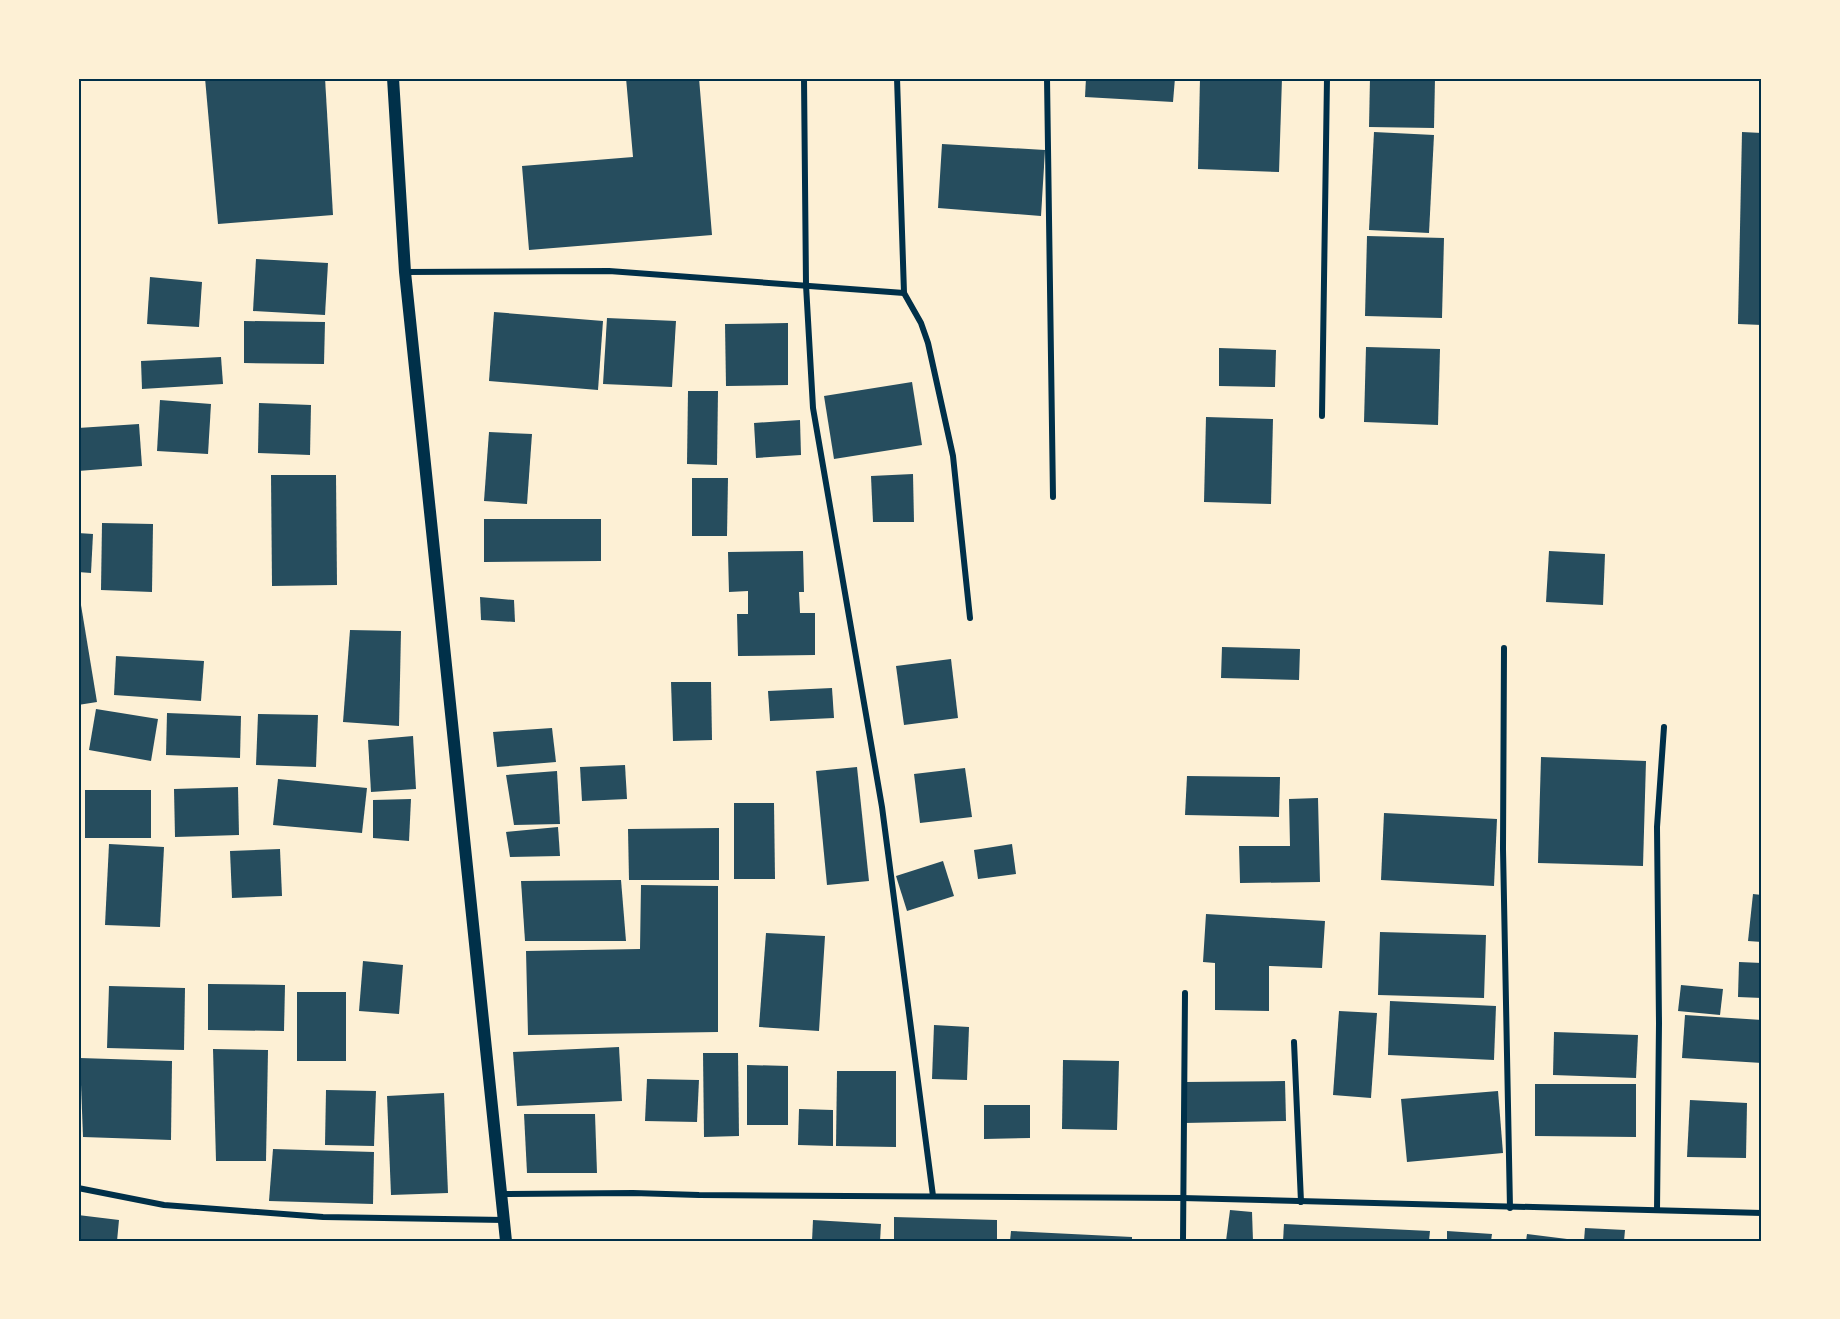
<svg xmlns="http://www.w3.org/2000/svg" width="1840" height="1319" font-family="'IBM Plex Serif',serif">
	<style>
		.building { fill: #264d5e }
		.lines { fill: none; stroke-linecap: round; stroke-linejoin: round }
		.minor { stroke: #003049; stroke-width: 6 }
		.secondary { stroke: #003049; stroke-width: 12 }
		.neatline { fill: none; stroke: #003049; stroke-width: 2 }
	</style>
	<rect width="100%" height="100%" fill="#fdf0d5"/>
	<g class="building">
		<polygon points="205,78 325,78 333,215 218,224"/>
		<polygon points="626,78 699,78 712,235 529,250 522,166 633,157"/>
		<polygon points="1086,78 1175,78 1173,102 1085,97"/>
		<polygon points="1200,78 1282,78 1279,172 1198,169"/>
		<polygon points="1370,78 1435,78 1434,128 1369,127"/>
		<polygon points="1374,132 1434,135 1429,233 1369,230"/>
		<polygon points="1742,132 1762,133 1762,325 1738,324"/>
		<polygon points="942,144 1045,150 1041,216 938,208"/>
		<polygon points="1367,236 1444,238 1442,318 1365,316"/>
		<polygon points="256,259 328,263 325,315 253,311"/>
		<polygon points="150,277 202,282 199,327 147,324"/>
		<polygon points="494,312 603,321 598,390 489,381"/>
		<polygon points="607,318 676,321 672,387 603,384"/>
		<polygon points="244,321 325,322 324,364 244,363"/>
		<polygon points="788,323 788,385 726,386 725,324"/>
		<polygon points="1366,347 1440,349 1438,425 1364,422"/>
		<polygon points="1219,348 1276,350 1275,387 1219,386"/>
		<polygon points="221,357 223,384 142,389 141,361"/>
		<polygon points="912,382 922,445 834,459 824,396"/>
		<polygon points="688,391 718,391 717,465 687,464"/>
		<polygon points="160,400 211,404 208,454 157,451"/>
		<polygon points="259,403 311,405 310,455 258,453"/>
		<polygon points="1206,417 1273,419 1271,504 1204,502"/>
		<polygon points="800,420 801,455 756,458 754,423"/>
		<polygon points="139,424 142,466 78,471 78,428"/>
		<polygon points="489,432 532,434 527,504 484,501"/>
		<polygon points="913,474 914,522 873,522 871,476"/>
		<polygon points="271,475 336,475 337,585 272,586"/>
		<polygon points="692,478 728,478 727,536 692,536"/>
		<polygon points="484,519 601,519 601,561 484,562"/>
		<polygon points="102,523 153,524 152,592 101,590"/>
		<polygon points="78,533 93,534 91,573 78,572"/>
		<polygon points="803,551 804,592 799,592 800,613 815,613 815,655 738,656 737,614 748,614 748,591 729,592 728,552"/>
		<polygon points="1549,551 1605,554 1603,605 1546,602"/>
		<polygon points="480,597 514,600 515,622 481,620"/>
		<polygon points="78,599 80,599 97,702 78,705"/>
		<polygon points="350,630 401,631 399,726 343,722"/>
		<polygon points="1222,647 1300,649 1299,680 1221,678"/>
		<polygon points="116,656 204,661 201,701 114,695"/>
		<polygon points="951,659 958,718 904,725 896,666"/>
		<polygon points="671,682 711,682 712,740 673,741"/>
		<polygon points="832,688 834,718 770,721 768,691"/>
		<polygon points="96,709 158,719 151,761 89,750"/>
		<polygon points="167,713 241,716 240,758 166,755"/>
		<polygon points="258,714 318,715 316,767 256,765"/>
		<polygon points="552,728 556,762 497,767 493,732"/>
		<polygon points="413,736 416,789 371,792 368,740"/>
		<polygon points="1541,757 1646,761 1643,866 1538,863"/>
		<polygon points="625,765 627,799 582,801 580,767"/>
		<polygon points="857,767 869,881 827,885 816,771"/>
		<polygon points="965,768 972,817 920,823 914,774"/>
		<polygon points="557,771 560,824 514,825 506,775"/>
		<polygon points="1187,776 1280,777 1279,817 1185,815"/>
		<polygon points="278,779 367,788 362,833 273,825"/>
		<polygon points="238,787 239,835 175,837 174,789"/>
		<rect x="85" y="790" width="66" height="48"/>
		<polygon points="1318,798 1320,882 1240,883 1239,846 1290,846 1289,799"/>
		<polygon points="411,799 409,841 373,838 373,800"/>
		<polygon points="734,803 774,803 775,879 734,879"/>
		<polygon points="1384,813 1497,819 1494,886 1381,880"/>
		<polygon points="558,827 560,856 510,857 506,832"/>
		<polygon points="719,828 719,880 629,880 628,829"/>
		<polygon points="109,844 164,847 160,927 105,925"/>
		<polygon points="1012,844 1016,874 978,879 974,850"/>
		<polygon points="280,849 282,896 232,898 230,851"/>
		<polygon points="943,861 954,896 907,911 896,876"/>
		<polygon points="621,880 626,941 525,941 521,881"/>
		<polygon points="641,885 718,886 718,1032 528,1035 526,951 640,949"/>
		<polygon points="1753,894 1762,895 1762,942 1748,941"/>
		<polygon points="1206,914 1325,921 1322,968 1269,966 1269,1011 1215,1010 1215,963 1203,962"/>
		<polygon points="1380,932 1486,935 1484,998 1378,995"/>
		<polygon points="766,933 825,936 819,1031 759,1027"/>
		<polygon points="363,961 403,965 399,1014 359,1011"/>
		<polygon points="1739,962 1762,963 1762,998 1738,997"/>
		<polygon points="208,984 285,985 284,1031 208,1030"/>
		<polygon points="1681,985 1723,989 1720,1015 1678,1011"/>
		<polygon points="109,986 185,988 184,1050 107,1048"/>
		<rect x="297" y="992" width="49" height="69"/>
		<polygon points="1390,1001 1496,1006 1494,1060 1388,1055"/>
		<polygon points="1339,1011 1377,1013 1371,1098 1333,1095"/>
		<polygon points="1685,1015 1762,1020 1762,1063 1682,1058"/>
		<polygon points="934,1025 969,1027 967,1080 932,1079"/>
		<polygon points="1554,1032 1638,1035 1636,1078 1553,1075"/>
		<polygon points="619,1047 622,1101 517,1106 513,1052"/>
		<polygon points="213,1049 268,1050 266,1161 216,1161"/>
		<polygon points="703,1053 738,1053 739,1136 704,1137"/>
		<polygon points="80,1058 172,1061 171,1140 83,1137"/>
		<polygon points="1063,1060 1119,1061 1117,1130 1062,1129"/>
		<polygon points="747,1065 788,1066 788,1125 747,1125"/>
		<polygon points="837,1071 896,1071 896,1147 836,1146"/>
		<polygon points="647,1079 699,1080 697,1122 645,1121"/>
		<polygon points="1285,1081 1286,1121 1184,1123 1184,1082"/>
		<polygon points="1535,1084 1636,1084 1636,1137 1535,1136"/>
		<polygon points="326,1090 376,1091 374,1146 325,1145"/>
		<polygon points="1498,1091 1503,1153 1407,1162 1401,1099"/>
		<polygon points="444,1093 448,1193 391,1195 387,1096"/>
		<polygon points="1690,1100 1747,1103 1746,1158 1687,1157"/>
		<polygon points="984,1105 1030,1105 1030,1138 984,1139"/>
		<polygon points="799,1109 833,1110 833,1146 798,1145"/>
		<polygon points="524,1114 595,1114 597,1173 527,1173"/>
		<polygon points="273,1149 374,1152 373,1204 269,1201"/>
		<polygon points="1230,1210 1252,1212 1253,1241 1226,1241"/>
		<polygon points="78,1215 119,1220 117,1241 78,1241"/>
		<polygon points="894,1217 997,1220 997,1241 894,1241"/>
		<polygon points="813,1220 881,1224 880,1241 812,1241"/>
		<polygon points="1284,1224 1430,1231 1429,1241 1283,1241"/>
		<polygon points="1585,1228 1625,1230 1624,1241 1584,1241"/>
		<polygon points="1011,1231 1132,1237 1132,1241 1010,1241"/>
		<polygon points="1447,1231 1492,1234 1491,1241 1447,1241"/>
		<polygon points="1527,1234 1567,1239 1567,1241 1526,1241"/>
	</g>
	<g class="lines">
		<g class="minor">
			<polyline points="804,78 806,285 813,408 882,807 933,1196"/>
			<polyline points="897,78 904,293 921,323 928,343 953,456 970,618"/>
			<polyline points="1047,78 1053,497"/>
			<polyline points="405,272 609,271 904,293"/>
			<polyline points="1322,416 1327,78"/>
			<polyline points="1504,648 1503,849 1510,1208"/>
			<polyline points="1294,1042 1301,1202"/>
			<polyline points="78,1188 164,1205 323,1217 504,1220"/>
			<polyline points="501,1194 633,1193 699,1195 1182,1198 1762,1213"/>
			<polyline points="1657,1210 1659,1023 1657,827 1664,727"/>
			<polyline points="1183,1241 1185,993"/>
		</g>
		<polyline class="secondary" points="393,78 405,272 506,1241"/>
	</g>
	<rect width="1840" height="1319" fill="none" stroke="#fdf0d5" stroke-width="159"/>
	<rect x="80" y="80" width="1680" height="1160" class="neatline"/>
</svg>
